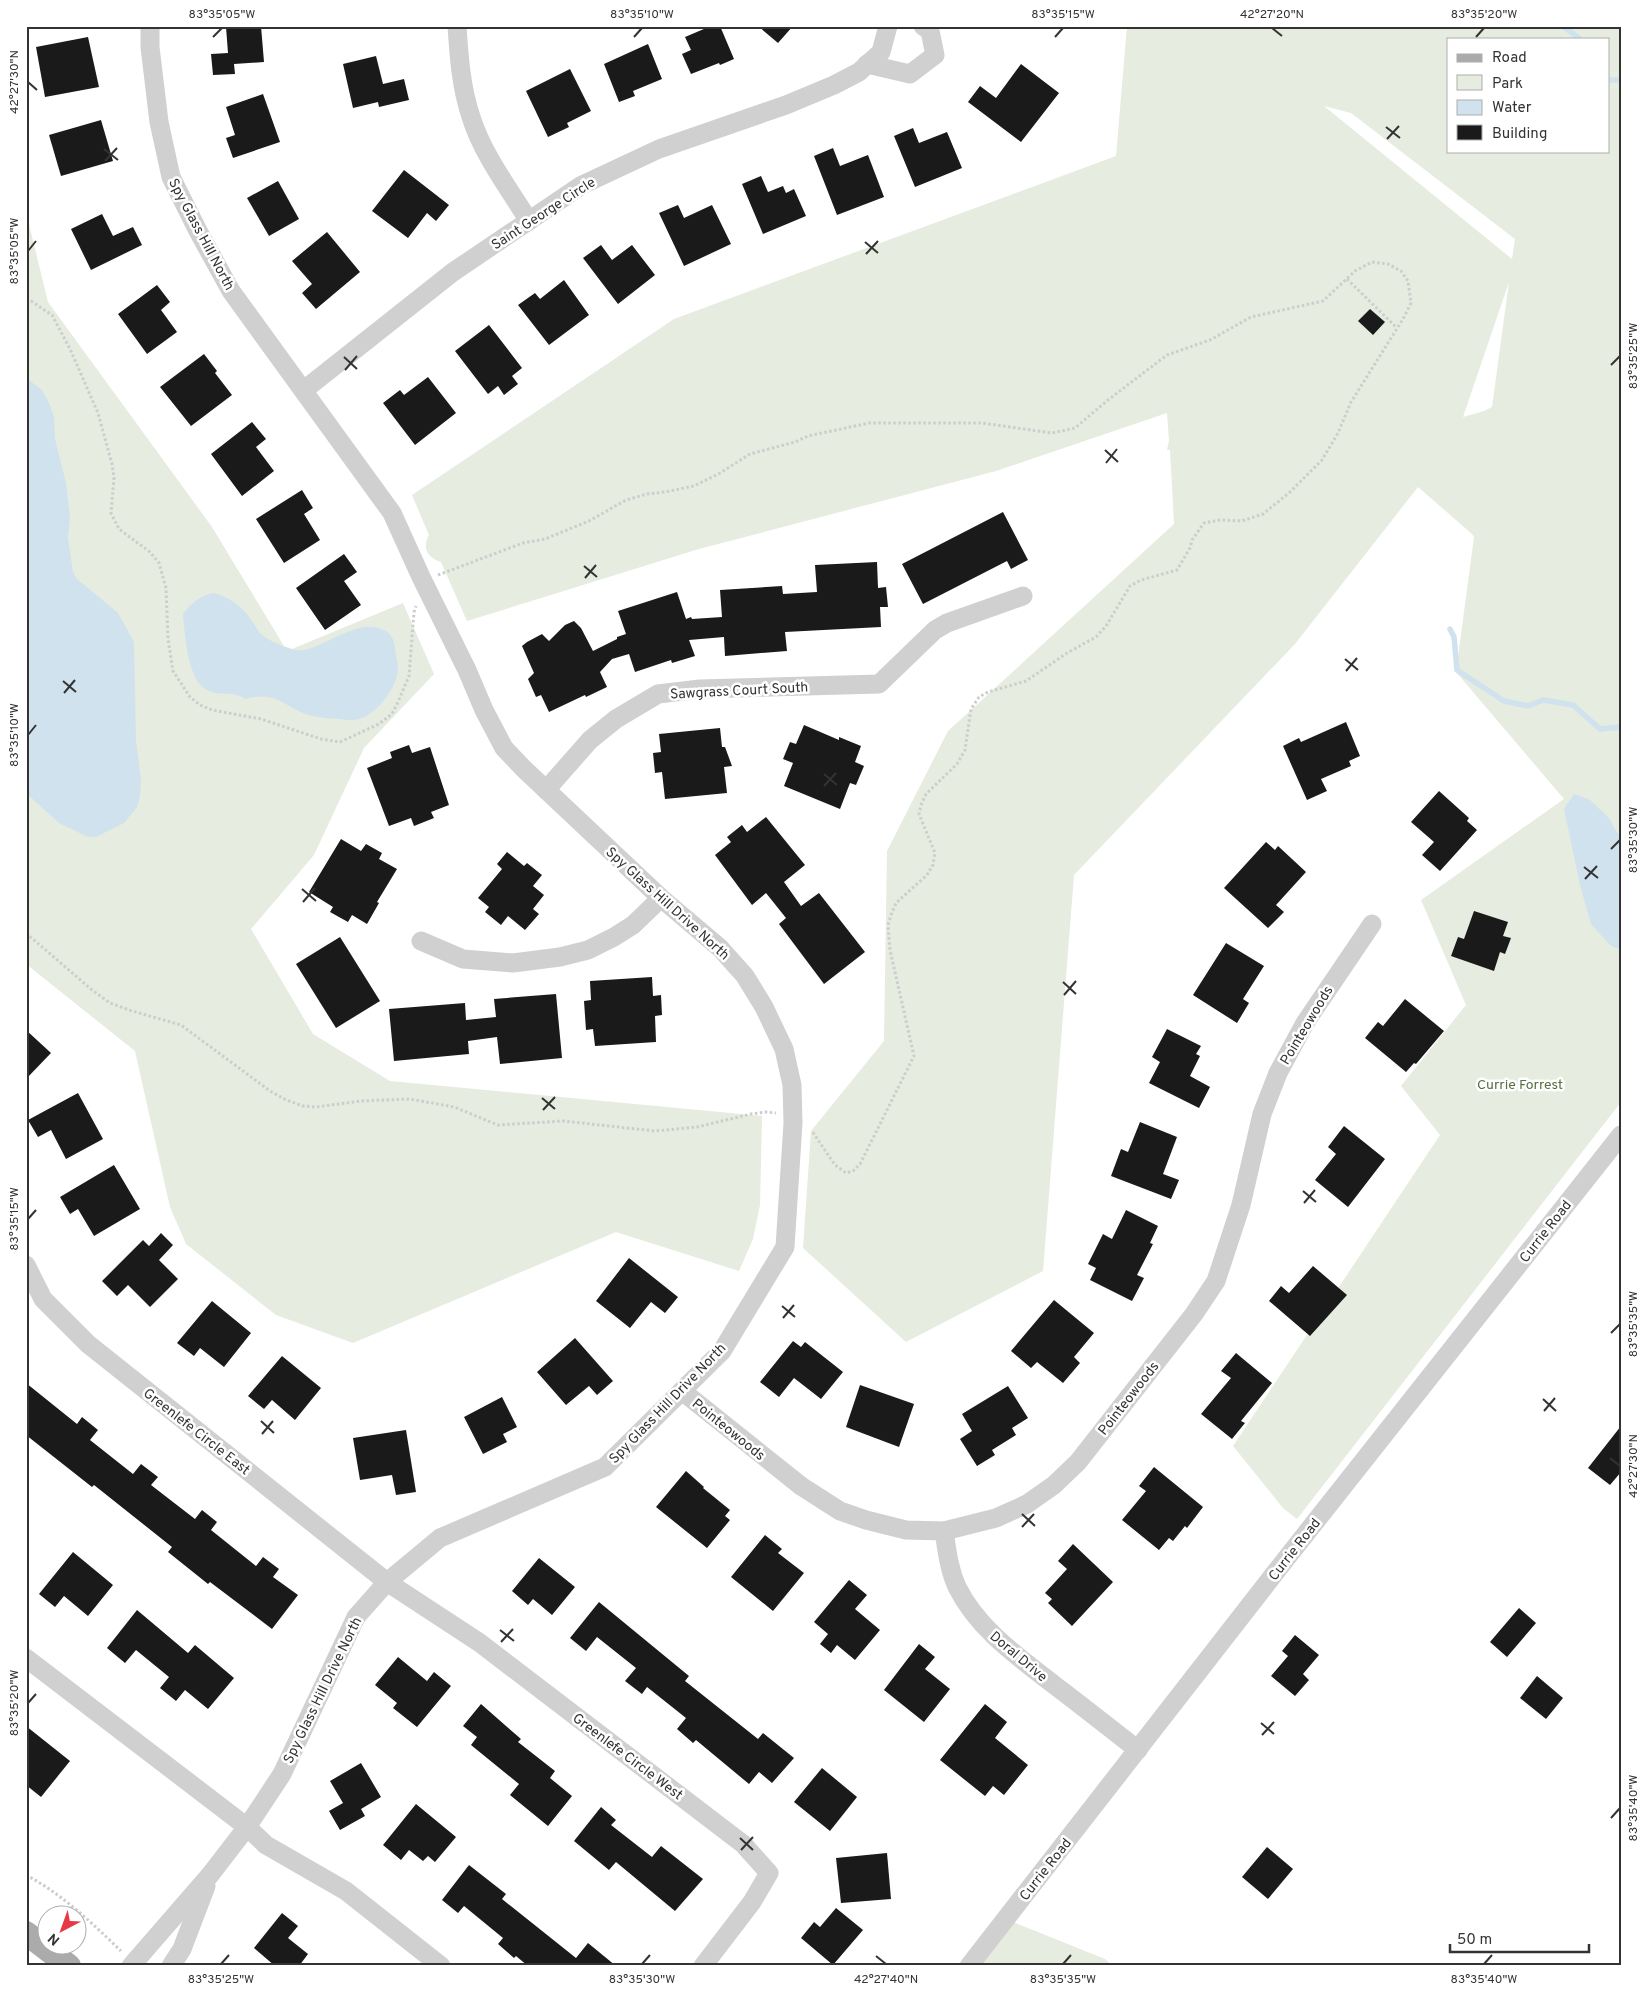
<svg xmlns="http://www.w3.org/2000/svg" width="1647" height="1992" font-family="Overpass,sans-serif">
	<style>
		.green { fill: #e6ecdf; fill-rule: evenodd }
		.water { fill: #cfe2ee }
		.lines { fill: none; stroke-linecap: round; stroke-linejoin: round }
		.stream { stroke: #cfe2ee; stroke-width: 5.5 }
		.building { fill: #1a1a1a }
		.path { stroke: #cdcdcd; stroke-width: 3; stroke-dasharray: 2.5 2.5; stroke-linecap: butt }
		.minor { stroke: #d0d0d0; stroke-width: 19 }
		.major { stroke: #ababab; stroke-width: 24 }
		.ticks { fill: none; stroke: #333; stroke-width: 2 }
		.labels { text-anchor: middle; stroke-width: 5; stroke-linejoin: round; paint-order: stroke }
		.street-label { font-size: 14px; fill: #333; stroke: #fff }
		.park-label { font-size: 14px; fill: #56703f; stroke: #fff }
		.neatline { fill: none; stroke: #333; stroke-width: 2 }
		.ticks-label { font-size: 12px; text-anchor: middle; fill: #333 }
	</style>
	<rect width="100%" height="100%" fill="#fff"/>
	<g class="green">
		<path d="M1127,26H1621V1102L1297,1519L1283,1508L1233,1446L1440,1135L1401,1086L1466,1005L1421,900L1564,799L1456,672L1474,537L1472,534L1418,487L1295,644L1074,875L1043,1271L906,1342L803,1248L811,1131L884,1041L887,851L948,731L1174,524L1170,450H1167L1169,441L1167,413L996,471L699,549L467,621L441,562C427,558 422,547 429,535L412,495L674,319L1116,156ZM1448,39H1608V151H1448ZM1324,106L1351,113L1515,239L1512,259ZM1509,282L1492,407L1484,411L1463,417Z"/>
		<polygon points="26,212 48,302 212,527 287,651 403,603 434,674 364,748 314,855 251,929 313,1034 390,1081 762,1116 760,1205 753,1239 739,1271 616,1232 353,1343 276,1315 186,1244 170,1207 135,1051 26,964"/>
		<polygon points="1008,1920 1105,1959 1113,1966 972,1966"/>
	</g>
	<g class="water">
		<polygon points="26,378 42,390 50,405 54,417 55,439 66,483 70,518 68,538 73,572 77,579 118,613 134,642 136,740 141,781 140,796 137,807 124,823 96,837 88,837 59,823 26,793"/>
		<path d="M214,593C229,597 241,606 250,618C254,623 257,630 261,634C269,641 282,646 292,649C313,657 347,623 374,627C393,630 395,641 396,657C397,660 398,664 398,668C398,685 379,712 362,718C355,721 346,720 339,719C329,718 319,718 309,715C284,707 276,690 246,699C231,690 223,697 209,691C187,683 185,634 183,614C191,604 200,595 214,593Z"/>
		<polygon points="1574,794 1590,800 1609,818 1621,839 1621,950 1610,945 1591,924 1580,885 1564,809"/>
	</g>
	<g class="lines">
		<g class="stream">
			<polyline points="1563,26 1580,39"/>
			<polyline points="1608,80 1621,80"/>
			<polyline points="1450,629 1454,637 1457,670 1504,701 1528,706 1543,700 1573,705 1600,729 1621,727"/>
		</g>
	</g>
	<g class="building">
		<polygon points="261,26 264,62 234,64 235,74 213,75 211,54 228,53 226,27"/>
		<polygon points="711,26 720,26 734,59 720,65 719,63 691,74 682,54 691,50 685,37"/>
		<polygon points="758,26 793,26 778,43"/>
		<polygon points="88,37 99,87 45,97 36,47"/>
		<polygon points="648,44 662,79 633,91 635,96 619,102 604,64"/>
		<polygon points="376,56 383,84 404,79 409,100 379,107 378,102 353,108 343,64"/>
		<polygon points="1021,64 1059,93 1021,142 968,102 980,86 996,98"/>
		<polygon points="570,69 591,111 567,123 569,127 548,137 526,91"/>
		<polygon points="263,94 280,142 233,158 226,138 235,135 226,107"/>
		<polygon points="101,120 113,161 61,176 49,135"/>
		<polygon points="913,128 919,143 947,132 962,168 915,187 894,136"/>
		<polygon points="833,148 840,166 868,155 884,197 837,215 814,156"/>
		<polygon points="404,170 449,205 436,221 427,213 408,238 372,211"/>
		<polygon points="761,176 768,192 783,186 786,193 794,189 806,216 763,234 742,184"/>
		<polygon points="278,181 299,219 269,236 247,198"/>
		<polygon points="678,205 684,218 712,205 731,244 684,266 659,213"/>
		<polygon points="102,214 113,236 133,227 142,245 91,270 71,229"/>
		<polygon points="327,232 360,272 316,309 302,293 312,284 292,261"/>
		<polygon points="601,245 612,260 632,245 655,275 618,304 583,258"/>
		<polygon points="564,280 589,315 549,345 518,305 535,293 540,299"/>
		<polygon points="157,285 170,302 161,310 177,332 147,354 118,314"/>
		<polygon points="1370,309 1385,322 1373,335 1358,321"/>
		<polygon points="489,325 522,368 512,376 518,384 504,395 498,386 488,394 455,351"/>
		<polygon points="204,354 217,371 215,373 232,395 191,426 160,387"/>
		<polygon points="428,377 456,413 415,445 383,403 400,390 404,395"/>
		<polygon points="252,422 266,439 256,447 274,471 242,496 211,454"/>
		<polygon points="302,490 313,508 304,514 320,540 284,563 256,519"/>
		<polygon points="1003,512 1028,560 1011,569 1007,561 923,604 902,564"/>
		<polygon points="344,554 357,572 344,581 361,605 325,630 296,588"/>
		<polygon points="877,562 878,588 886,587 888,607 880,607 881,627 785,632 787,651 725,656 724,637 689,640 695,656 672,663 671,660 635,672 629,654 612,659 600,672 607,687 586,697 585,695 549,712 541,695 536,697 528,679 534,673 522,646 527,642 542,634 549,641 565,625 574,621 581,628 593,651 617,639 617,637 626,634 618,611 677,592 686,619 691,617 692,619 722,617 720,590 782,586 783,594 817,592 815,565"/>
		<polygon points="1346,722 1360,756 1349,761 1351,766 1321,779 1327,791 1307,800 1283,746 1299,738 1301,742"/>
		<polygon points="804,725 839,740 839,737 861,746 855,762 864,766 856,785 850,783 840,809 784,786 793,763 783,759 790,742 796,744"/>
		<polygon points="720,728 722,747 725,747 732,766 724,767 727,793 665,799 662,772 655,773 653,753 661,752 659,734"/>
		<polygon points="409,745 412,753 430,747 449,805 431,812 434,818 414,826 411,818 389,826 367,768 392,758 390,752"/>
		<polygon points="1439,791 1469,818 1467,821 1477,830 1440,871 1422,855 1434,842 1411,822"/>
		<polygon points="766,817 805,865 784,882 801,906 819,893 865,952 824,984 779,924 786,918 766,893 752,905 715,855 731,842 727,837 742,825 747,832"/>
		<polygon points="341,839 361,851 366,844 382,853 379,859 397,869 377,902 379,903 367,924 352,915 348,922 330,912 333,907 309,892"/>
		<polygon points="1266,842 1275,850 1278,846 1306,872 1276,905 1284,912 1268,928 1224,888"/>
		<polygon points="507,852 524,866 527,863 542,875 533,886 544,895 533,909 539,914 525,930 508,916 501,925 485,912 489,907 478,898 502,869 497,864"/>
		<polygon points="1474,911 1508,922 1503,936 1511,938 1505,954 1500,952 1494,971 1451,956 1458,937 1464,939"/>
		<polygon points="340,937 380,1001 336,1028 296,964"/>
		<polygon points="1226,943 1264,966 1243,999 1249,1003 1237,1023 1193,995"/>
		<polygon points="652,977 653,996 661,995 662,1015 655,1016 656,1042 595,1046 593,1029 586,1030 584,1001 591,1000 590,981"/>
		<polygon points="556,994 562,1058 500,1064 497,1037 468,1041 469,1054 394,1061 389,1009 465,1003 466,1020 496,1017 494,999"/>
		<polygon points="1405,999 1444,1031 1416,1064 1414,1063 1406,1072 1365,1038 1378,1022 1383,1026"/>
		<polygon points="1167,1029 1201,1046 1196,1054 1200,1056 1190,1076 1210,1087 1199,1108 1149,1083 1160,1062 1152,1057"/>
		<polygon points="26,1030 51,1053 26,1079"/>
		<polygon points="78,1093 103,1139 66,1159 51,1130 38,1137 28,1120"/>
		<polygon points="1140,1122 1177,1137 1163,1174 1179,1180 1171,1199 1111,1176 1121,1149 1128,1152"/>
		<polygon points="1344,1126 1385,1159 1348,1207 1315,1180 1336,1154 1328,1147"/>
		<polygon points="114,1165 140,1209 94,1236 78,1209 70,1214 60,1197"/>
		<polygon points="1126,1210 1158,1226 1150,1243 1153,1244 1137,1275 1144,1278 1132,1301 1090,1280 1096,1268 1088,1264 1103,1234 1112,1239"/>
		<polygon points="161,1233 173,1245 159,1260 178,1279 150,1307 128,1285 117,1296 102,1281 143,1240 149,1246"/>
		<polygon points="629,1258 678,1297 665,1313 651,1302 630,1328 596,1301"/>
		<polygon points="1313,1266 1347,1295 1310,1336 1269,1301 1281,1286 1289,1293"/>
		<polygon points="1054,1300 1094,1333 1074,1357 1080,1363 1063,1383 1037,1362 1031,1368 1011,1351"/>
		<polygon points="212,1301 251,1333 224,1367 200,1348 194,1356 177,1343"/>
		<polygon points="575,1338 613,1381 597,1395 589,1386 566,1405 537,1372"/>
		<polygon points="793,1341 801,1347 805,1342 843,1372 821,1399 794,1378 779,1397 760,1382"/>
		<polygon points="1236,1353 1272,1383 1241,1421 1245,1423 1232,1439 1201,1414 1231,1378 1221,1371"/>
		<polygon points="282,1356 321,1388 295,1420 272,1400 264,1409 248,1396"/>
		<polygon points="26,1383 77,1424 82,1417 98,1430 90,1440 133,1474 141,1464 158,1477 151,1485 195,1519 202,1510 217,1522 211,1530 256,1566 263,1557 279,1569 273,1577 298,1595 272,1629 210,1582 208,1584 168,1552 172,1547 94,1485 92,1487 26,1435"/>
		<polygon points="860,1385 914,1404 899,1447 846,1427"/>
		<polygon points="1008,1386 1028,1418 1012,1428 1016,1435 992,1450 995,1455 977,1466 960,1439 972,1431 962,1414"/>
		<polygon points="502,1397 517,1427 503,1434 507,1442 483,1454 464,1417"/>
		<polygon points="1621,1426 1621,1472 1610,1485 1588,1468"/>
		<polygon points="406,1430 416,1492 396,1495 392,1475 360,1480 353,1438"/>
		<polygon points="1154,1467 1203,1507 1187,1528 1185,1526 1173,1541 1169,1538 1159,1550 1122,1520 1146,1491 1139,1486"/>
		<polygon points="686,1471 704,1487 703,1488 730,1510 725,1516 730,1520 707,1548 656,1507"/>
		<polygon points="765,1535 782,1549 778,1553 804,1573 773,1611 731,1577"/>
		<polygon points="1073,1544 1113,1582 1072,1626 1048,1603 1052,1599 1045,1593 1067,1569 1058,1561"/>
		<polygon points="73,1552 113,1585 88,1616 64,1596 55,1607 39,1594"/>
		<polygon points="539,1558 575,1587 552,1615 533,1599 528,1605 512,1591"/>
		<polygon points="849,1580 867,1595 855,1609 880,1630 855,1660 837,1645 831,1653 820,1644 828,1634 814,1622"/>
		<polygon points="599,1602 689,1676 685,1681 758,1739 763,1733 794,1758 772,1783 759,1772 749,1784 696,1740 693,1743 677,1729 686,1718 647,1687 642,1694 625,1681 636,1668 597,1637 586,1651 570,1638"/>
		<polygon points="1519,1608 1536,1623 1507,1657 1490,1642"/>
		<polygon points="137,1610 188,1653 195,1645 234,1678 208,1709 185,1690 176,1701 160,1688 169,1677 136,1650 125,1663 107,1648"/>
		<polygon points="1295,1635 1319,1655 1303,1674 1309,1680 1295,1696 1271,1676 1288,1656 1282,1651"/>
		<polygon points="919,1644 935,1657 925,1669 950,1689 924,1722 884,1690"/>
		<polygon points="398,1657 427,1681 434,1672 451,1686 417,1727 393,1708 397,1703 375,1685"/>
		<polygon points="1537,1676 1563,1698 1546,1719 1520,1698"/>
		<polygon points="481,1704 521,1739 518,1742 555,1771 550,1778 572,1796 548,1826 510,1795 519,1784 471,1745 477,1737 463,1726"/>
		<polygon points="985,1704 1007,1722 995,1738 1028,1765 1004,1795 993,1786 985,1796 940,1760"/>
		<polygon points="26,1726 70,1761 41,1797 26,1785"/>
		<polygon points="361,1763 381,1797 361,1809 365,1816 340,1830 329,1811 343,1803 330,1781"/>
		<polygon points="822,1768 857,1797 830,1831 794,1802"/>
		<polygon points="416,1804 456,1837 435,1862 428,1856 423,1861 409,1850 401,1860 383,1845"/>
		<polygon points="601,1807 616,1820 611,1825 652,1857 661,1846 703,1879 675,1911 616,1862 609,1870 574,1841"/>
		<polygon points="1267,1847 1293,1869 1268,1899 1242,1877"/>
		<polygon points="887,1853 891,1899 841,1903 836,1858"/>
		<polygon points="469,1865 506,1894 502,1899 576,1958 588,1943 616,1966 528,1966 516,1956 514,1958 498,1944 503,1938 464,1906 458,1913 442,1900"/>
		<polygon points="836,1908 863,1930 833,1965 801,1938 814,1922 820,1927"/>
		<polygon points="282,1913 298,1926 288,1938 308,1954 299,1966 275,1966 254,1948"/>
	</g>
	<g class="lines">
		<g class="path">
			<polyline points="1347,279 1397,328"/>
			<polyline points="26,302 31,301 52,315 70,349 98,413 112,464 114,478 111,513 119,529 150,552 159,563 166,588 168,639 173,671 190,697 200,705 212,710 261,719 321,739 340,742 379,724 392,714 398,702 409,676 414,612 416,606"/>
			<polyline points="438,575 523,543 545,539 589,521 626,500 647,494 665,492 694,486 720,473 750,454 795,442 808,436 869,423 982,423 1052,433 1075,428 1108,400 1167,355 1210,340 1251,317 1323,301 1355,271 1372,262 1388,264 1401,271 1408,281 1411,303 1403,319 1351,402 1338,433 1322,460 1290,492 1263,514 1242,521 1220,520 1204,523 1192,540 1190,548 1177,570 1141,580 1130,586 1106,626 1096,637 1067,653 1026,681 988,692 979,697 971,709 965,750 957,764 926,794 921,805 919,814 935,853 933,865 927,875 896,903 891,915 888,925 890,950 914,1056 860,1164 853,1171 846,1173 835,1165 812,1131"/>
			<polyline points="26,933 92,990 110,1003 129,1010 181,1025 270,1091 286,1100 303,1106 316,1107 361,1101 410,1099 454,1107 498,1125 563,1121 655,1131 697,1127 751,1114 766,1112 776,1113"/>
			<path d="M26,1875C62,1894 92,1923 121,1951"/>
		</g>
		<g class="minor">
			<path d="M457,26C459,57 461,87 471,117C482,153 509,189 529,221"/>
			<polyline points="867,64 910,74 935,55 930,31 923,26"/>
			<polyline points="304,390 453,272 582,185 659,149 786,105 834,85 859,72 881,52 888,26"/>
			<polyline points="546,790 590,740 616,719 658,694 700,689 879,684 935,630 947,623 1023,596"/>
			<polyline points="421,941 463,959 513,963 560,957 588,950 614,937 633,925 661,898"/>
			<polyline points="26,1265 43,1299 88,1344 387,1582 480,1643 743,1844 769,1873 752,1902 703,1966"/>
			<polyline points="682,1391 801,1486 840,1511 866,1520 906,1530 944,1531 996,1518 1027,1504 1054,1485 1078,1462 1194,1314 1216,1281 1241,1205 1262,1114 1278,1073 1305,1023 1372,924"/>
			<path d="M944,1531C947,1551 949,1569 957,1587C978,1629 1017,1656 1053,1684C1082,1706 1110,1728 1138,1750"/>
			<polyline points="26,1658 247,1827 266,1845 346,1891 441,1966"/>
			<polyline points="131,1966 210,1875 247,1827 282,1774 356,1617 387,1582 440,1538 605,1467 722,1351 785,1247 793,1123 792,1085 784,1049 764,1007 745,976 720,948 661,898 523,768 504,748 484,710 467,670 421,577 392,513 231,291 198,231 171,177 159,122 150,47 150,26"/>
			<polyline points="171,1966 182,1949 206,1886"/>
			<polyline points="969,1966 1289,1555 1621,1135"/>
		</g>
		<polyline class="major" points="26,1933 69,1966"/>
	</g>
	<path class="ticks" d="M1272,28L1282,36M213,37L222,28M634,37L642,28M1055,37L1063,28M1476,37L1484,28M28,82L37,90M1386,127L1400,138M1387,139L1399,126M104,149L118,160M105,161L117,148M865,242L878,253M28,251L36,241M866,254L878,241M344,357L357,369M1611,365L1620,356M345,370L357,356M1105,450L1118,462M1106,463L1117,449M584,566L597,577M585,578L596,565M1345,659L1358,670M1346,671L1357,658M63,681L76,692M64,693L75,680M28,735L36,725M824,774L837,785M824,786L836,773M1611,849L1620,840M1584,867L1598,878M1585,879L1597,866M302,889L316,901M303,902L315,888M1063,982L1076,994M1064,995L1076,981M542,1098L555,1109M543,1110L555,1097M1303,1191L1316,1202M1304,1203L1315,1190M28,1219L36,1210M782,1306L795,1317M783,1318L794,1305M1611,1333L1620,1324M1543,1399L1556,1411M1544,1411L1555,1398M261,1421L274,1433M262,1434L273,1421M1610,1458L1620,1466M1022,1514L1035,1526M1022,1527L1034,1514M500,1630L514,1641M501,1642L513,1629M28,1703L36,1694M1261,1723L1274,1734M1262,1735L1274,1722M1611,1818L1620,1808M740,1838L753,1850M741,1850L753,1837M876,1956L886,1964M221,1964L229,1955M642,1964L650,1955M1063,1964L1071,1955M1484,1964L1492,1955"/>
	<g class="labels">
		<g class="street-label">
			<text transform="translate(543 213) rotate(-33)" y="5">Saint George Circle</text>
			<text transform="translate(202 234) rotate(62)" y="5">Spy Glass Hill North</text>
			<text transform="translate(739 690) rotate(-3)" y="5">Sawgrass Court South</text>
			<text transform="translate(668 903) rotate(42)" y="5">Spy Glass Hill Drive North</text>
			<text transform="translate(1306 1025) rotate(-59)" y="5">Pointeowoods</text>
			<text transform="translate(1545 1231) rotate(-52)" y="5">Currie Road</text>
			<text transform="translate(1128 1398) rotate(-52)" y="5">Pointeowoods</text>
			<text transform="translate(667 1403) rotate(-46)" y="5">Spy Glass Hill Drive North</text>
			<text transform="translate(729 1429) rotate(39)" y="5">Pointeowoods</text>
			<text transform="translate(197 1431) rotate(38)" y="5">Greenlefe Circle East</text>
			<text transform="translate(1294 1549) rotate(-52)" y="5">Currie Road</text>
			<text transform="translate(1019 1656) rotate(40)" y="5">Doral Drive</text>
			<text transform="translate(322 1690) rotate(-64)" y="5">Spy Glass Hill Drive North</text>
			<text transform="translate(628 1756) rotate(37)" y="5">Greenlefe Circle West</text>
			<text transform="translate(1045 1869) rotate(-52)" y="5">Currie Road</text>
		</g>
		<g class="park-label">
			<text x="1520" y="1089">Currie Forrest</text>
		</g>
	</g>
	<rect width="1647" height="1992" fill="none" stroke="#ffffff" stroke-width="55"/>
	<rect x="1447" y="38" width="162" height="115" fill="#ffffff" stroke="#adadad"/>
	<rect x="1457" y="54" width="25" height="8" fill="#ababab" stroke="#adadad"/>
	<text x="1492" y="62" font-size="15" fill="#333333">Road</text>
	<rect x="1457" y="75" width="25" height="15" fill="#e6ecdf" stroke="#adadad"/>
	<text x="1492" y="88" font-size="15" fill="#333333">Park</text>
	<rect x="1457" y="100" width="25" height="15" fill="#cfe2ee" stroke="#adadad"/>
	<text x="1492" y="112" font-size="15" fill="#333333">Water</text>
	<rect x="1457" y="125" width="25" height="15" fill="#1a1a1a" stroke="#adadad"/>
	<text x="1492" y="138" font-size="15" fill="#333333">Building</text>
	<g transform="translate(62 1930) rotate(221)"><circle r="24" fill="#ffffff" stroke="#adadad"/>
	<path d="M0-4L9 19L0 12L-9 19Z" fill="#e63946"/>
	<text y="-8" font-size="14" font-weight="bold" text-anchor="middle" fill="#333333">N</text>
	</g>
	<path d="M1450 1944v8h139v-8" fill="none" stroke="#333333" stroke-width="2.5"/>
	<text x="1457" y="1944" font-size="15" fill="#333333" stroke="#ffffff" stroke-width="4" paint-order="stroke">50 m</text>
	<rect x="28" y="28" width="1592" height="1936" class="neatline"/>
	<g class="ticks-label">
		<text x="222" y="18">83°35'05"W</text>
		<text x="642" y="18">83°35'10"W</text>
		<text x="1063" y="18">83°35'15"W</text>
		<text x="1272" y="18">42°27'20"N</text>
		<text x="1484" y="18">83°35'20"W</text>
		<text transform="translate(14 82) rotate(-90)" y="4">42°27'30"N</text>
		<text transform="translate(14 251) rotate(-90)" y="4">83°35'05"W</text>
		<text transform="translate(1633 356) rotate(-90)" y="4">83°35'25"W</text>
		<text transform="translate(14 735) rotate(-90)" y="4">83°35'10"W</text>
		<text transform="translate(1633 840) rotate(-90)" y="4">83°35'30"W</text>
		<text transform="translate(14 1219) rotate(-90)" y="4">83°35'15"W</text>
		<text transform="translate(1633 1324) rotate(-90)" y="4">83°35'35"W</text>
		<text transform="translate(1633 1466) rotate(-90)" y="4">42°27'30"N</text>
		<text transform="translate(14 1703) rotate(-90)" y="4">83°35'20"W</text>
		<text transform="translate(1633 1808) rotate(-90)" y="4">83°35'40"W</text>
		<text x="221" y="1983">83°35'25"W</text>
		<text x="642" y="1983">83°35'30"W</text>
		<text x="886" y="1983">42°27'40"N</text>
		<text x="1063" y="1983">83°35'35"W</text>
		<text x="1484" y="1983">83°35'40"W</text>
	</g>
</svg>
